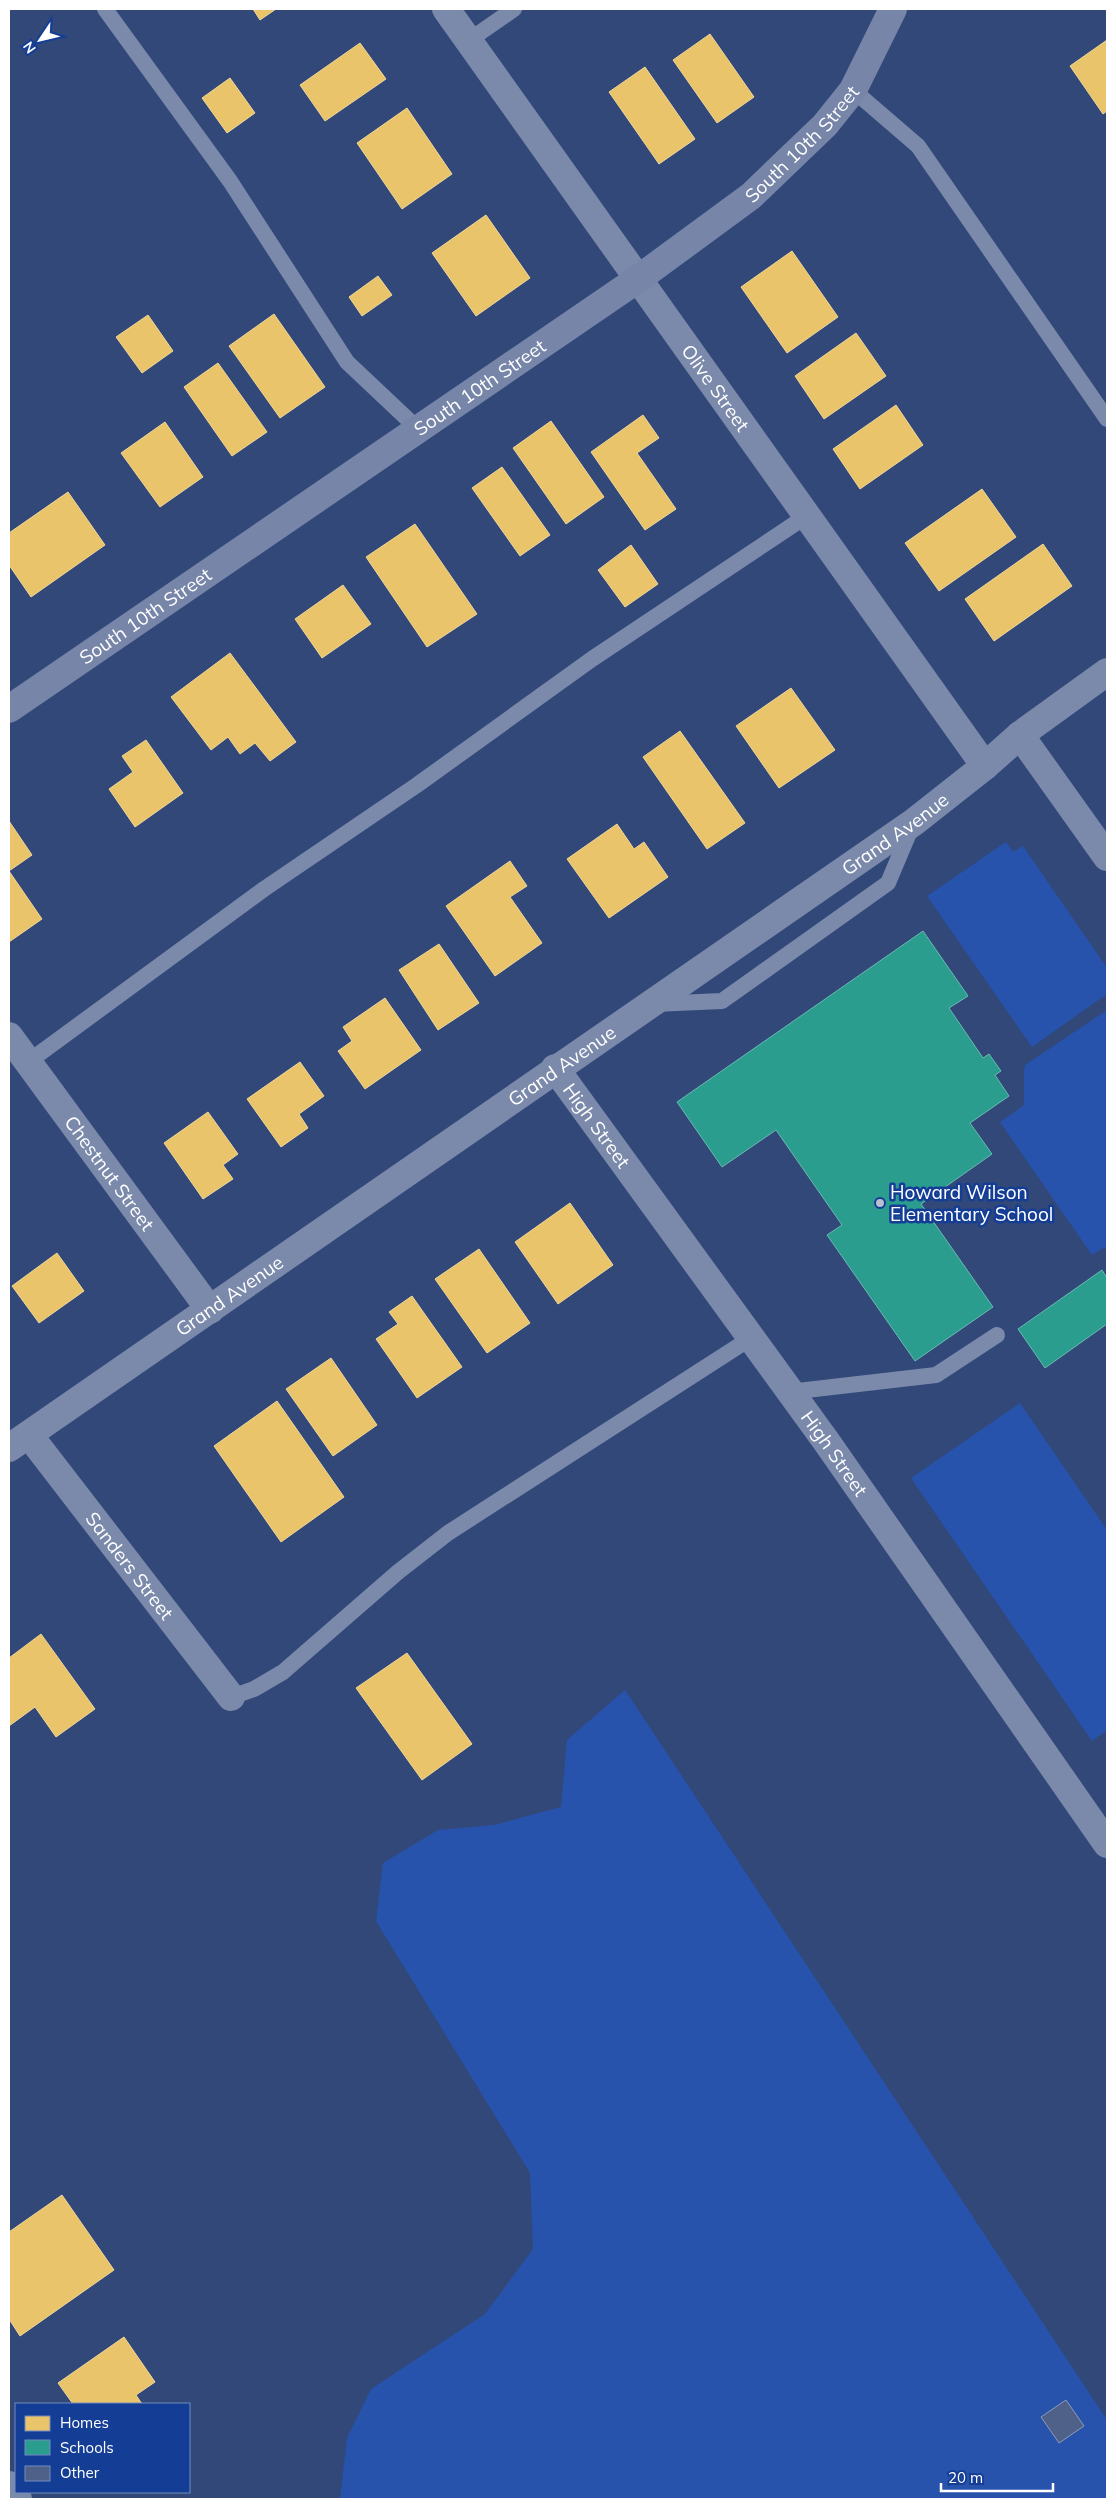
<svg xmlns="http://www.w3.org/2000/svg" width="1116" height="2508" font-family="Mulish,sans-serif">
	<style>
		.green { fill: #2853ad }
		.homes { fill: #e9c46a; stroke: #f0d697 }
		.schools { fill: #2a9d8f; stroke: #6abab1 }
		.building { fill: #4f6188; stroke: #8f9db9 }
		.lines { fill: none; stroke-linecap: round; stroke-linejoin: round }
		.lane { stroke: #7b8aab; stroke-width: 16 }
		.street { stroke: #7b8aab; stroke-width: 28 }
		.secondary { stroke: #7685a8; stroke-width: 28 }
		.poi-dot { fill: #b7bfd0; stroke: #143d96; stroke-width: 2 }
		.labels { text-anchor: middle; stroke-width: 5; stroke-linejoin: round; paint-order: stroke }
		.street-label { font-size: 19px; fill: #fff; stroke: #143d96 }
		.poi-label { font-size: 19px; fill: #fff; stroke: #143d96; text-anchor: start }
	</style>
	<rect width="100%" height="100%" fill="#314879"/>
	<g class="green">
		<polygon points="1006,842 1013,852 1023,846 1107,968 1107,994 1032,1047 927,896"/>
		<path d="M1107,1010V1251L1105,1247L1092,1255L1000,1122L1023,1106C1026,1092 1022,1079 1025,1065Z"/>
		<polygon points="1020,1403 1107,1530 1107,1730 1092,1741 911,1478"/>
		<polygon points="625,1690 1107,2420 1107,2499 340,2499 347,2438 371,2389 485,2314 533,2249 530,2173 376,1921 383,1863 438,1830 494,1825 561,1807 567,1740"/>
	</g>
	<g class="homes">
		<polygon points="253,9 276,9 260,20"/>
		<polygon points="710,34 754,97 717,123 673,60"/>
		<polygon points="1107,40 1107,111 1103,114 1070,66"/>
		<polygon points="360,43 386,79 325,121 300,85"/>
		<polygon points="645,67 695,139 659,164 609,92"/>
		<polygon points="230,78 255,113 227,133 202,98"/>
		<polygon points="407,108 452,174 402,209 357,143"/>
		<polygon points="486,215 530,278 476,316 432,253"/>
		<polygon points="792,251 838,317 787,353 741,287"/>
		<polygon points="378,276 392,295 362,316 349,297"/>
		<polygon points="274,314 325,387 280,418 229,346"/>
		<polygon points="148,315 173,351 142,373 116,337"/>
		<polygon points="856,333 886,376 824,419 795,376"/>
		<polygon points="218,363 267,432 232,456 184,387"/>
		<polygon points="896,405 923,445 860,489 833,449"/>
		<polygon points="643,415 659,438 637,453 676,509 645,530 591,452"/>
		<polygon points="551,421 604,497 566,524 513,448"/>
		<polygon points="165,422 203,477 160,507 121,453"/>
		<polygon points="502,467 550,535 520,556 472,488"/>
		<polygon points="982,489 1016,537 939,591 905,543"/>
		<polygon points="68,492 105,545 31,597 9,565 9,533"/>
		<polygon points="415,524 477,614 427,647 366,557"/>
		<polygon points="1043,544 1072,586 994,641 965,599"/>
		<polygon points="631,545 658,584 625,607 598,570"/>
		<polygon points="343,585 371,624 322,658 295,619"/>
		<polygon points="230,653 296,742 270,761 255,743 240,754 228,737 211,750 171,697"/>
		<polygon points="791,688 835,750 779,788 736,726"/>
		<polygon points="680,731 745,823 707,849 643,757"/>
		<polygon points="146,740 183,793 135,827 109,789 133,772 122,756"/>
		<polygon points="9,821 32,855 9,871"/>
		<polygon points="617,824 634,849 644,842 668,877 609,918 567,859"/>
		<polygon points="510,861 527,886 510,897 542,943 495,976 446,906"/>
		<polygon points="9,871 42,919 9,942"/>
		<polygon points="439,944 479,1003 438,1030 399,970"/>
		<polygon points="385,998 421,1050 365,1089 338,1051 352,1041 343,1027"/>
		<polygon points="300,1062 324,1096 299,1114 308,1128 281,1147 247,1099"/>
		<polygon points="208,1112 238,1154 223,1165 233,1179 203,1199 164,1143"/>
		<polygon points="570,1203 613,1265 558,1304 515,1242"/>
		<polygon points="479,1249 530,1323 487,1353 435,1279"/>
		<polygon points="57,1253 84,1291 39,1323 12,1286"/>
		<polygon points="412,1296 462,1367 417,1398 376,1339 398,1324 389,1312"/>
		<polygon points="331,1358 377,1425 333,1456 286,1389"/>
		<polygon points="277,1401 344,1497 281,1542 214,1446"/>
		<polygon points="41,1634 95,1709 56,1737 35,1707 9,1726 9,1658"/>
		<polygon points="407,1653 472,1744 422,1780 356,1688"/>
		<polygon points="62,2195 114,2270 20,2336 9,2319 9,2232"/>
		<polygon points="124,2337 155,2382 136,2395 142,2404 73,2404 58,2383"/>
	</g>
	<g class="schools">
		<polygon points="923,931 968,996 949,1008 983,1058 989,1054 1001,1071 995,1075 1009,1096 970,1123 992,1154 921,1204 993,1307 915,1361 827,1235 842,1225 776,1130 722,1167 677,1102"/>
		<polygon points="1102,1270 1107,1278 1107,1324 1045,1368 1018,1329"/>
	</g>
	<polygon class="building" points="1066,2400 1084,2426 1059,2443 1041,2417"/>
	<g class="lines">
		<g class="lane">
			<polyline points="105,9 230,181 347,362 418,429"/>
			<polyline points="468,41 514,9"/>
			<polyline points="853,90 918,146 1107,419"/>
			<polyline points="654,1004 722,1001 888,883 912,826"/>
			<polyline points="28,1062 264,889 417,785 592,659 808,515"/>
			<polyline points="789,1392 936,1375 997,1335"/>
			<polyline points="231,1697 254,1689 283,1672 398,1572 448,1533 751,1338"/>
		</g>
		<g class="street">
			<path id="s1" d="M446,9L985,766"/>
			<polyline points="1020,735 1107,857"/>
			<path id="s2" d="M9,1036L210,1310"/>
			<path id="s3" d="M555,1068L826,1441L1107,1844"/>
			<path id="s4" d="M29,1435L231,1697"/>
			<path id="s5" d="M9,1448L914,822L985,766L1020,735L1107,672"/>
			<polyline points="9,2485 18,2499"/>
		</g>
		<path class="secondary" id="s6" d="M9,709L638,279L751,196L825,125L853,90L893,9"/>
	</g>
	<circle class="poi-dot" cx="880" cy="1203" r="5"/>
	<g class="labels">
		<g class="street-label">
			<text dy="7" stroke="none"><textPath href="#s6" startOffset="975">South 10th Street</textPath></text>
			<text dy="7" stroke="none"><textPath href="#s6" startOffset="570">South 10th Street</textPath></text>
			<text dy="7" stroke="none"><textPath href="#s1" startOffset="465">Olive Street</textPath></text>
			<text dy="7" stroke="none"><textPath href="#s6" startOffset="165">South 10th Street</textPath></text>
			<text dy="7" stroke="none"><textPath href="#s5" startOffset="1078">Grand Avenue</textPath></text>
			<text dy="7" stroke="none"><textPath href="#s5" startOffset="672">Grand Avenue</textPath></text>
			<text dy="7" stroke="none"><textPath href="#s3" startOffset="71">High Street</textPath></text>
			<text dy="7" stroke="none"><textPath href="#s2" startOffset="170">Chestnut Street</textPath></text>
			<text dy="7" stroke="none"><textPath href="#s5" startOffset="268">Grand Avenue</textPath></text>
			<text dy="7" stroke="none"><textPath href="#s3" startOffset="476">High Street</textPath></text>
			<text dy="7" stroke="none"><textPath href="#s4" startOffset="165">Sanders Street</textPath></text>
		</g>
		<g class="poi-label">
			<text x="890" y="1199">Howard Wilson<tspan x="890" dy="22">Elementary School</tspan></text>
		</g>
	</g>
	<rect width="1116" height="2508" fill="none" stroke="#ffffff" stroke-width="20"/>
	<rect x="15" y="2403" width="175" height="90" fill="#143d96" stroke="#728bc0"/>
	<rect x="25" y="2416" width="25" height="15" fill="#e9c46a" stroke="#728bc0"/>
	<text x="60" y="2428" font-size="15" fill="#ffffff">Homes</text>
	<rect x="25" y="2440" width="25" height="15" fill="#2a9d8f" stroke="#728bc0"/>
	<text x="60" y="2453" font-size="15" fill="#ffffff">Schools</text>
	<rect x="25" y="2466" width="25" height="15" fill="#4f6188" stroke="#728bc0"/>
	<text x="60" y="2478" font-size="15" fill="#ffffff">Other</text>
	<g transform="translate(40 40) rotate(235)" stroke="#143d96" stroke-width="4" paint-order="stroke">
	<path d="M0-4L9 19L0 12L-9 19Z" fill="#ffffff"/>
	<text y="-8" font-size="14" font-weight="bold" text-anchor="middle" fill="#ffffff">N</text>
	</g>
	<path d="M941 2483v8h112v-8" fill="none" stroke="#ffffff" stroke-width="2.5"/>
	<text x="948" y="2483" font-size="15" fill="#ffffff" stroke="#143d96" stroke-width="4" paint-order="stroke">20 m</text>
</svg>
